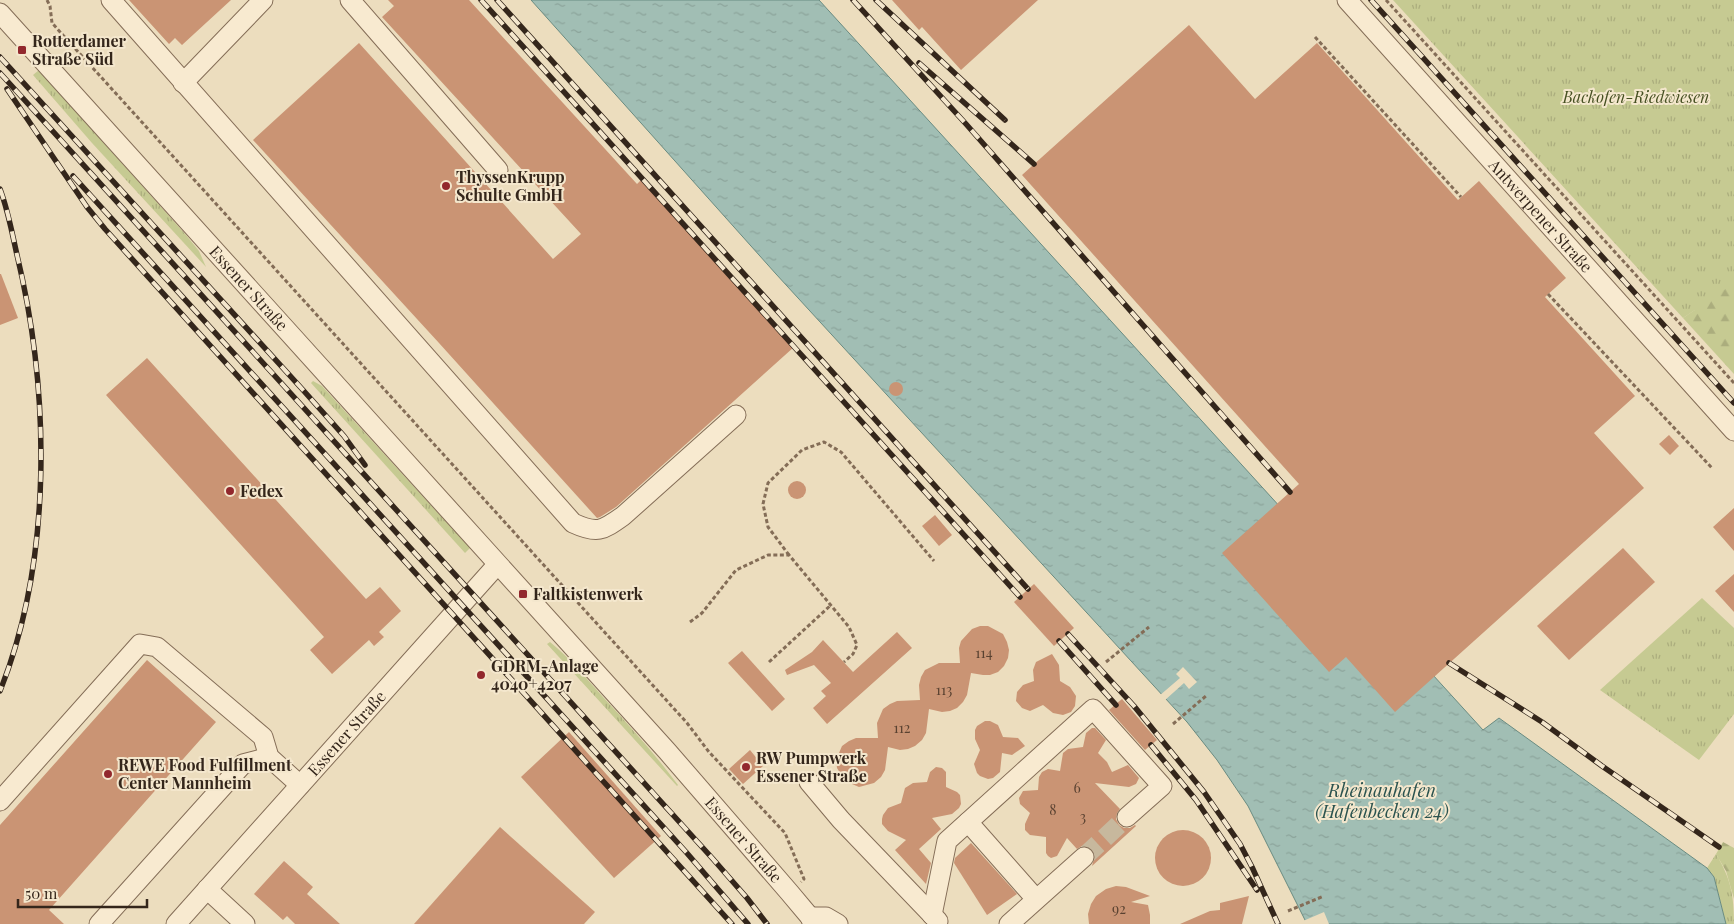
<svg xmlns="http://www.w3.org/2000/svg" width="1734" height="924" font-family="'Playfair Display',serif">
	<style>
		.grass { fill: url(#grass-tufts) }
		.forest { fill: url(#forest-firs) }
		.water { fill: url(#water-ripples); stroke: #698b81 }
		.pier { fill: #ecddbe }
		.building { fill: #ca9474 }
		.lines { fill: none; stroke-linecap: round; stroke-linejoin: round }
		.minor-tunnel { stroke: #c7b89d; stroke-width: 19; stroke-dasharray: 19 9; stroke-linecap: butt }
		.minor-casing { stroke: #846d57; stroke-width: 21 }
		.path { stroke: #846d57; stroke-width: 3; stroke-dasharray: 4 2.5; stroke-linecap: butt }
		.minor { stroke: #f8ead0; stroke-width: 19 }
		.rail-casing { stroke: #34261b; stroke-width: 5.5 }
		.rail { stroke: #f4e7cd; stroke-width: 4; stroke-dasharray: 11; stroke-linecap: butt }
		.poi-dot { fill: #92282d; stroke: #f4e7cd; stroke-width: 2 }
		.labels { text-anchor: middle; stroke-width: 4; stroke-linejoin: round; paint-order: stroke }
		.number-label { font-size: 14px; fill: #5a4231 }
		.poi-label { font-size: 16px; font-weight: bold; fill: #34261b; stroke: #f4e7cd; text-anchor: start }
		.park-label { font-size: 16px; font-style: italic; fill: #465022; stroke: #f4e7cd }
		.street-label { font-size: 16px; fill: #34261b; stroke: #f4e7cd }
		.water-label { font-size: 18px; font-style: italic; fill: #2b534f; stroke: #f4e7cd }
	</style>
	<defs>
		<pattern id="grass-tufts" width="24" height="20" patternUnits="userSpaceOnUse" patternTransform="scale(1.25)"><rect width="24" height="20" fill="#c6ca92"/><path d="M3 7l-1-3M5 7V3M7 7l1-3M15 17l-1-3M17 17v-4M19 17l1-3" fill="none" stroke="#abad7d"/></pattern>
		<pattern id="forest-firs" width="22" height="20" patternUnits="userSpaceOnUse" patternTransform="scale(1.25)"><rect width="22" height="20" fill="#c6ca92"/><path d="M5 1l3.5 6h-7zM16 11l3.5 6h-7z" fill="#abad7d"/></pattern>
		<pattern id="water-ripples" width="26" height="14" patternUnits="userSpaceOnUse" patternTransform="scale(1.25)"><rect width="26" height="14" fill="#a1beb4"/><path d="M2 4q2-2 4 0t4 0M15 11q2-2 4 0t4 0" fill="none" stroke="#8ba39a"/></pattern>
	</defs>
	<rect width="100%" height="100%" fill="#ecddbe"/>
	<g class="grass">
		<polygon points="1393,0 1734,0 1734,352 1695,310 1683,318"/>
		<polygon points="39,70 186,235 199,251 206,267 92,143 33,75"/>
		<polygon points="313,381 322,386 470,548 465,553 311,383"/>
		<polygon points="1702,598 1734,628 1734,714 1699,760 1600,690"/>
		<path d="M550,642C570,658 586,678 603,697C629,725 655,754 678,785L677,786L547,644Z"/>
		<path d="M1716,854C1731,879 1734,895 1734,924H1726L1714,877L1707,868Z"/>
	</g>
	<g class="forest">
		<polygon points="1734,283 1734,374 1683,318"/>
		<polygon points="1723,842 1734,848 1734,899 1726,871 1716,854"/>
	</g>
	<polygon class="water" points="531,0 819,0 1483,730 1499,718 1707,868 1714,877 1726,924 1307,924 1248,806 1217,760 1187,722 776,274"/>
	<g class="pier">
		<polygon points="1183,667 1197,682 1189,689 1184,683 1164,701 1159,696 1180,678 1176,674"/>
		<polygon points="1324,912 1329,924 1304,924 1303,921"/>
	</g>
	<g class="building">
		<polygon points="129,0 231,0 182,45 175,38 169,44"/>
		<polygon points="388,0 469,0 637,184 642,179 794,347 616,507 600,517 597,518 439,343 253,140 359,43 553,259 581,234 382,17 394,6"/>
		<polygon points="892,0 1038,0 961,70 922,27 919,30"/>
		<polygon points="1189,25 1255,99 1317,43 1458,200 1479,181 1566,278 1545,297 1635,396 1594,433 1644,488 1395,712 1346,657 1329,672 1222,553 1299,484 1022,175"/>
		<polygon points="0,274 1,274 18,318 0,325"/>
		<polygon points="147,358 366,599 380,587 401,611 379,632 384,637 374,646 369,640 332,674 310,650 324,637 106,395"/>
		<circle cx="896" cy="389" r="7"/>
		<polygon points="1669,435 1679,446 1670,455 1659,444"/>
		<circle cx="797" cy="490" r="9"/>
		<polygon points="1734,508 1734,551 1713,527"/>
		<polygon points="935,515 952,535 939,546 922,526"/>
		<polygon points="1623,548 1655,582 1569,660 1537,626"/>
		<polygon points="1734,574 1734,612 1715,591"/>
		<polygon points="1034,584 1074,628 1054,646 1014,602"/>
		<polygon points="980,626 988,626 1003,634 1007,642 1009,650 1008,658 1004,666 998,672 990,675 983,675 971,673 967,695 963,702 957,708 950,711 942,712 929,709 926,733 922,740 915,746 908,749 900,750 888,747 885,770 881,777 874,783 859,787 845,781 837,768 836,760 842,746 849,741 856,738 878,738 877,723 883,709 890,704 897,701 920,700 919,685 921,677 925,670 939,663 960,663 959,648 961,641 972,629"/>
		<polygon points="897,632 912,648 827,724 813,708 826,696 821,691 831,683 814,665 787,675 785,670 812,652 823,640 853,672"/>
		<polygon points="742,651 785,699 772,711 728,663"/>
		<polygon points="1052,654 1059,665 1060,681 1070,687 1076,696 1075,706 1071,712 1063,715 1053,713 1043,705 1030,711 1022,708 1016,701 1017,692 1023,685 1034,681 1033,670 1036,662"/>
		<polygon points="147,660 216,722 49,910 64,924 0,924 0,825"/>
		<polygon points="1122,699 1157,740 1145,750 1109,710"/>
		<polygon points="985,721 990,721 998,725 1003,737 1018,738 1025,746 1012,755 1002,753 1000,772 993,778 988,779 980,776 977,773 974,764 980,750 975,739 975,730 977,726"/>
		<polygon points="1092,728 1095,728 1106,740 1098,753 1107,762 1112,772 1128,765 1139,778 1136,784 1129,787 1095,783 1120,809 1117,813 1116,819 1119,825 1124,828 1130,828 1135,825 1136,826 1092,866 1095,855 1092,849 1088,847 1082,846 1077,849 1067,838 1057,856 1051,858 1048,856 1046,853 1046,837 1030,835 1025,830 1025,824 1030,813 1020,804 1019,798 1023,791 1038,790 1039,777 1042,772 1048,769 1060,771 1063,753 1068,749 1083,747 1086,733"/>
		<polygon points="569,732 661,836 614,878 521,777"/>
		<polygon points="750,750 763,766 743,784 729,769"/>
		<polygon points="936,767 942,768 946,772 946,787 957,792 960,795 961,804 959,808 952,814 932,818 941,829 919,849 931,863 926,884 895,850 906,840 888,831 882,824 882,819 883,815 888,808 901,803 905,788 913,783 927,782 930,772"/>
		<polygon points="500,827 595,912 584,924 414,924"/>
		<circle cx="1183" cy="858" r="28"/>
		<polygon points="971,843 1017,894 987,915 954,863 955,858"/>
		<polygon points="284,861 313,887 307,894 340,924 295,924 287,916 283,920 254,894"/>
		<polygon points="1116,886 1126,887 1150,896 1131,902 1148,905 1150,915 1150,924 1089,924 1088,914 1091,904 1096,896 1106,889"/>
		<polygon points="1249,896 1242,924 1180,924 1210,911 1220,910 1220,903"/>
	</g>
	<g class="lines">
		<polyline class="minor-tunnel" points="1084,857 1127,817"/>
		<defs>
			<g id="minor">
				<path d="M111,0L573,523C597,534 602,531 623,516L736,415"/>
				<polyline points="350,0 498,170"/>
				<path id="s1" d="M1347,0L1734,431"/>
				<path id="s2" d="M0,13L667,751L789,892L810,917L813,924"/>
				<polyline points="183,83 263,0"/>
				<polyline points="809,782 841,820 938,921"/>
				<polyline points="0,801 140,644 157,647 263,737 269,757 300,785"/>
				<polyline points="968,822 1036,899"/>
				<polyline points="207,889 245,924"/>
				<polyline points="932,915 947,841 1093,709 1162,786 1127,817"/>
				<polyline points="810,917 826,917 838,924"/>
				<polyline points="99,924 243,764 269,757"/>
				<path id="s3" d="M176,924L497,565"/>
				<polyline points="1009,924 1084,857"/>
			</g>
		</defs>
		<use href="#minor" class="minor-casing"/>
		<g class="path">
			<polyline points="47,0 50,6 52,23 687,723 709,752 785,833 804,879 801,882"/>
			<polyline points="1386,0 1734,383"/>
			<polyline points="1315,37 1461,197"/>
			<polyline points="1548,294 1712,468"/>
			<polyline points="789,555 768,527 763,504 768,483 802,450 824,442 841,452 934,561"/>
			<polyline points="690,622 702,613 736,570 768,555 789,555 849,627 857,645 853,654 844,662"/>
			<polyline points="769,662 831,605"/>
			<polyline points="1106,662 1149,627"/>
			<polyline points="1173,724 1206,696"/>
			<polyline points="1288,911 1324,896"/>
		</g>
		<use href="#minor" class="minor"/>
		<defs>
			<g id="rail">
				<polyline points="481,0 1020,597"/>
				<polyline points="497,0 1028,589"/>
				<polyline points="853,0 966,124 1290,492"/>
				<polyline points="876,0 1005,120"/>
				<polyline points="1371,0 1734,403"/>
				<polyline points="0,57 303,390 344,436 365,465"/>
				<polyline points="919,63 1034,164"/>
				<polyline points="0,73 713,859 747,898 767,924"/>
				<polyline points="7,89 87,207 105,229 732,924"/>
				<polyline points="73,176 686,852 748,924"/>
				<path d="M0,189C8,210 12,233 17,255C50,392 53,559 0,691"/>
				<polyline points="1068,634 1134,706 1204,792 1240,844 1252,867 1278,924"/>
				<polyline points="1059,641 1116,705"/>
				<polyline points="1449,663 1542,722 1602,766 1719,847"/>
				<polyline points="1151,745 1196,800 1257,890"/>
			</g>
		</defs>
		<use href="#rail" class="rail-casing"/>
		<use href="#rail" class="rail"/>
	</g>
	<g class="poi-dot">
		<rect x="17" y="45" width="10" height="10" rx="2.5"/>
		<circle cx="446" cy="186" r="5"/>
		<circle cx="230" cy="491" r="5"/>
		<rect x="518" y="589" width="10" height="10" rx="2.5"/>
		<circle cx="481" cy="675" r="5"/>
		<circle cx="746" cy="767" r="5"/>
		<circle cx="108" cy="774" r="5"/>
	</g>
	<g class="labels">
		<g class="number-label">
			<text x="984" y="658">114</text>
			<text x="944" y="695">113</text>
			<text x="902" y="733">112</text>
			<text x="1077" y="793">6</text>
			<text x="1053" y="815">8</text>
			<text x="1083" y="822">3</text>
			<text x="1119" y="914">92</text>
		</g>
		<g class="poi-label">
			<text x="32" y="47">Rotterdamer<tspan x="32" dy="18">Straße Süd</tspan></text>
			<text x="456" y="183">ThyssenKrupp<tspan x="456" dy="18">Schulte GmbH</tspan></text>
			<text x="240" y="497">Fedex</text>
			<text x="533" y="600">Faltkistenwerk</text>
			<text x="491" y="672">GDRM-Anlage<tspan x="491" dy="18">4040+4207</tspan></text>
			<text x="756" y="764">RW Pumpwerk<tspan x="756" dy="18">Essener Straße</tspan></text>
			<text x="118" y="771">REWE Food Fulfillment<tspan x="118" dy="18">Center Mannheim</tspan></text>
		</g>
		<g class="park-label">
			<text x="1636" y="103">Backofen-Riedwiesen</text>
		</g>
		<g class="street-label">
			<text dy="6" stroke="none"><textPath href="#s1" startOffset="290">Antwerpener Straße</textPath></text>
			<text dy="6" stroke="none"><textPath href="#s2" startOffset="371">Essener Straße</textPath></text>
			<text dy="6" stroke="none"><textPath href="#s3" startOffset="256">Essener Straße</textPath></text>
			<text dy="6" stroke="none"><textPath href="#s2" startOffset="1112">Essener Straße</textPath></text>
		</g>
		<g class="water-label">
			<text x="1382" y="797">Rheinauhafen<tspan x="1382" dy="21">(Hafenbecken 24)</tspan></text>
		</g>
	</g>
	<path d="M18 899v8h129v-8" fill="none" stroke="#34261b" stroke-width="2.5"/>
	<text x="25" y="899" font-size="15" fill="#34261b" stroke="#f4e7cd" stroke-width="4" paint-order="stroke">50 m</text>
</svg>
